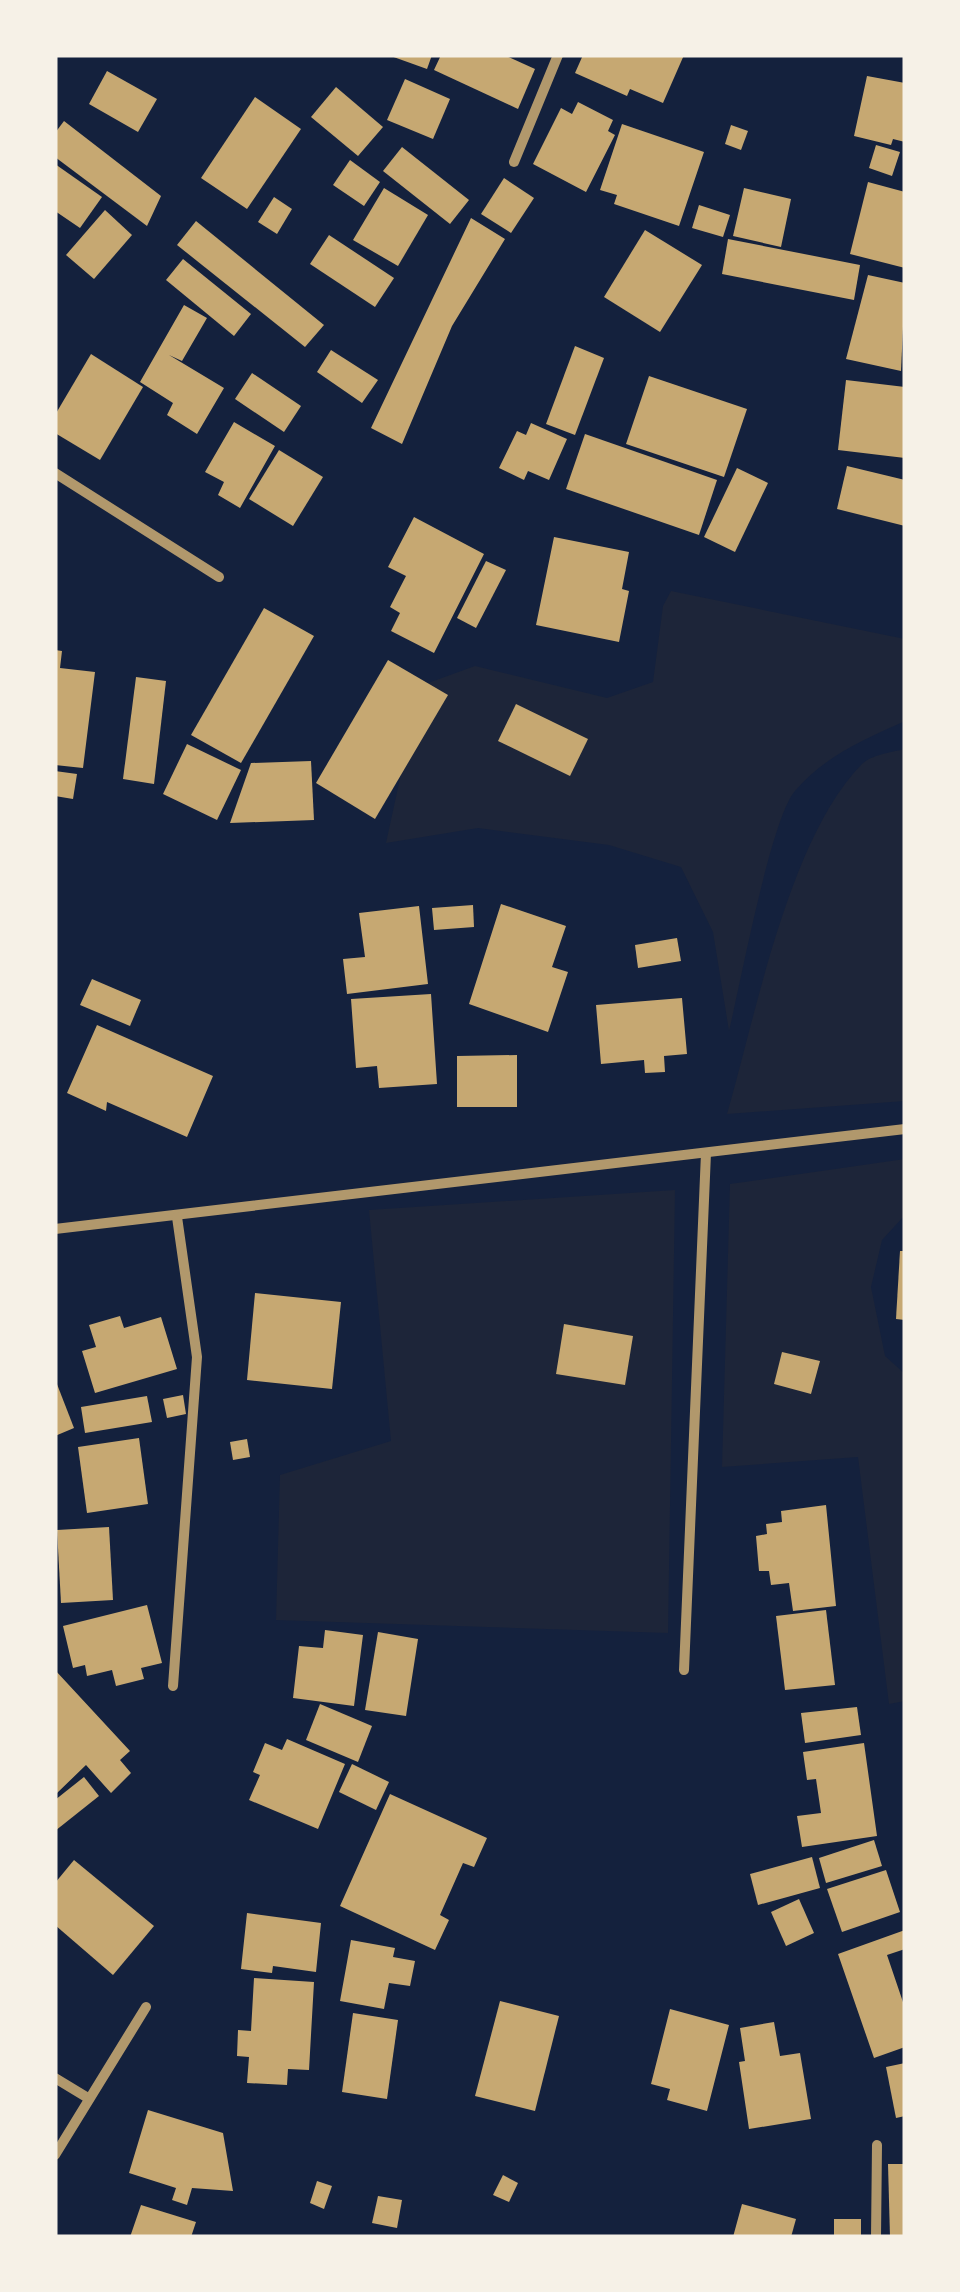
<svg xmlns="http://www.w3.org/2000/svg" width="960" height="2292" font-family="Roboto,sans-serif">
	<style>
		.green { fill: #1d2539 }
		.building { fill: #c6a872 }
		.lines { fill: none; stroke-linecap: round; stroke-linejoin: round }
		.minor { stroke: #b1986c; stroke-width: 10 }
	</style>
	<rect width="100%" height="100%" fill="#14213d"/>
	<g class="green">
		<path d="M671,591L905,639V721C863,740 825,756 795,791C771,818 740,986 729,1031L713,932L681,867L609,845L478,828L386,843L420,686L475,666L607,698L653,682L663,606Z"/>
		<path d="M905,749V1101L727,1114C756,1014 789,838 862,764C871,755 892,752 905,749Z"/>
		<polygon points="905,1159 905,1215 882,1240 871,1287 885,1356 905,1374 905,1701 889,1704 858,1457 722,1467 730,1184"/>
		<polygon points="675,1190 668,1633 276,1620 280,1475 391,1441 369,1210"/>
	</g>
	<g class="building">
		<polygon points="388,55 432,55 427,69"/>
		<polygon points="441,55 504,55 535,69 518,109 434,70"/>
		<polygon points="583,55 684,55 663,103 630,89 627,96 575,73"/>
		<polygon points="107,71 157,99 138,132 89,104"/>
		<polygon points="867,76 905,83 905,142 893,139 891,145 854,136"/>
		<polygon points="405,79 450,99 433,139 387,120"/>
		<polygon points="336,87 383,127 358,156 311,117"/>
		<polygon points="255,97 301,129 247,209 201,178"/>
		<polygon points="578,102 613,120 608,131 615,135 586,192 533,164 561,108 572,114"/>
		<polygon points="64,121 161,196 147,226 55,157 55,133"/>
		<polygon points="622,124 704,152 679,226 614,204 617,195 600,190"/>
		<polygon points="731,125 748,131 741,150 725,144"/>
		<polygon points="876,145 900,152 892,176 869,168"/>
		<polygon points="402,147 469,200 450,224 383,171"/>
		<polygon points="350,160 380,182 364,206 333,185"/>
		<polygon points="55,164 102,197 80,228 55,211"/>
		<polygon points="504,178 534,198 511,233 481,214"/>
		<polygon points="868,182 905,192 905,268 850,254"/>
		<polygon points="384,188 428,215 398,266 353,240"/>
		<polygon points="744,188 791,199 781,247 733,236"/>
		<polygon points="274,197 292,209 277,234 258,222"/>
		<polygon points="699,205 730,215 723,237 692,228"/>
		<polygon points="105,210 132,235 94,279 66,255"/>
		<polygon points="471,218 505,239 452,326 402,444 371,428"/>
		<polygon points="196,221 324,325 305,347 177,245"/>
		<polygon points="645,230 702,265 660,332 604,297"/>
		<polygon points="329,235 394,278 375,307 310,264"/>
		<polygon points="728,239 860,265 854,300 722,274"/>
		<polygon points="183,259 251,314 234,336 166,280"/>
		<polygon points="868,275 905,283 901,371 846,359"/>
		<polygon points="184,305 207,318 182,361 169,355 224,388 197,434 167,415 173,403 140,382"/>
		<polygon points="575,346 604,358 575,435 546,424"/>
		<polygon points="331,350 378,380 362,403 317,372"/>
		<polygon points="91,354 143,387 100,460 55,433 55,415"/>
		<polygon points="252,373 301,406 284,432 235,399"/>
		<polygon points="649,376 747,409 724,477 626,444"/>
		<polygon points="846,380 905,387 905,458 838,450"/>
		<polygon points="234,422 275,446 240,508 218,495 224,482 205,472"/>
		<polygon points="531,423 567,439 549,480 528,471 524,480 499,468 517,431 526,435"/>
		<polygon points="585,434 717,480 699,535 566,489"/>
		<polygon points="279,450 323,477 293,526 249,499"/>
		<polygon points="847,466 905,480 905,526 837,509"/>
		<polygon points="737,468 768,483 735,552 704,537"/>
		<polygon points="414,517 484,554 434,653 391,631 400,613 390,607 406,576 388,567"/>
		<polygon points="554,537 629,552 622,589 629,591 619,642 536,625"/>
		<polygon points="486,561 506,570 476,628 457,618"/>
		<polygon points="264,608 314,636 241,763 191,735"/>
		<polygon points="55,650 62,651 60,668 95,672 83,768 55,765"/>
		<polygon points="388,660 448,695 375,819 316,783"/>
		<polygon points="136,677 166,681 154,784 123,779"/>
		<polygon points="516,704 588,739 570,776 498,741"/>
		<polygon points="187,744 241,770 217,820 163,794"/>
		<polygon points="311,761 314,820 230,823 251,763"/>
		<polygon points="55,771 77,774 73,799 55,796"/>
		<polygon points="501,904 566,926 552,967 568,972 548,1032 469,1004"/>
		<polygon points="473,905 474,927 434,930 432,908"/>
		<polygon points="419,906 428,984 347,994 343,959 365,957 359,913"/>
		<polygon points="677,938 681,961 638,968 635,945"/>
		<polygon points="92,979 141,1000 130,1026 80,1005"/>
		<polygon points="431,994 437,1084 379,1088 377,1066 356,1068 351,999"/>
		<polygon points="682,998 687,1054 664,1056 665,1072 645,1073 644,1060 601,1064 596,1005"/>
		<polygon points="97,1025 213,1076 187,1137 107,1102 106,1111 67,1093"/>
		<polygon points="517,1055 517,1107 457,1107 457,1056"/>
		<polygon points="900,1251 905,1251 905,1320 896,1319"/>
		<polygon points="255,1293 341,1302 332,1389 247,1380"/>
		<polygon points="120,1316 124,1328 161,1317 177,1369 95,1393 82,1351 96,1347 89,1325"/>
		<polygon points="564,1324 633,1336 625,1385 556,1374"/>
		<polygon points="782,1352 820,1361 811,1394 774,1384"/>
		<polygon points="55,1379 74,1428 55,1436"/>
		<polygon points="183,1395 186,1414 167,1418 163,1399"/>
		<polygon points="147,1396 152,1422 85,1433 81,1407"/>
		<polygon points="139,1438 148,1504 87,1513 78,1447"/>
		<polygon points="247,1439 250,1457 233,1460 230,1442"/>
		<polygon points="826,1505 836,1606 793,1611 789,1583 771,1585 769,1571 759,1571 756,1536 767,1534 766,1524 782,1522 781,1511"/>
		<polygon points="109,1527 113,1600 61,1603 57,1530"/>
		<polygon points="147,1605 162,1663 141,1668 144,1679 116,1686 112,1670 87,1676 85,1665 73,1668 63,1626"/>
		<polygon points="826,1610 835,1685 785,1690 776,1616"/>
		<polygon points="325,1630 363,1635 354,1706 293,1698 299,1646 323,1648"/>
		<polygon points="378,1632 418,1639 406,1716 365,1710"/>
		<polygon points="55,1670 130,1751 120,1760 131,1773 111,1793 86,1765 55,1795"/>
		<polygon points="320,1704 372,1726 358,1762 306,1740"/>
		<polygon points="857,1707 861,1735 805,1743 801,1713"/>
		<polygon points="287,1739 345,1764 318,1829 249,1800 260,1775 253,1772 265,1743 282,1750"/>
		<polygon points="864,1743 877,1836 802,1847 797,1816 821,1813 816,1779 807,1780 803,1752"/>
		<polygon points="352,1764 389,1782 376,1810 339,1792"/>
		<polygon points="84,1777 99,1796 55,1831 55,1800"/>
		<polygon points="390,1794 487,1838 474,1867 463,1863 440,1915 449,1920 435,1950 340,1906"/>
		<polygon points="874,1840 882,1866 826,1883 819,1858"/>
		<polygon points="812,1857 820,1888 758,1905 750,1874"/>
		<polygon points="74,1860 154,1926 113,1975 55,1925 55,1883"/>
		<polygon points="886,1870 900,1912 842,1932 827,1889"/>
		<polygon points="799,1899 814,1933 786,1946 771,1912"/>
		<polygon points="247,1913 321,1923 316,1972 273,1966 272,1973 241,1969"/>
		<polygon points="905,1930 905,1949 887,1955 905,2008 905,2047 874,2058 838,1954"/>
		<polygon points="351,1940 395,1948 393,1957 415,1961 410,1986 389,1983 384,2009 340,2001"/>
		<polygon points="254,1978 314,1982 309,2070 288,2069 287,2085 247,2083 249,2057 237,2056 238,2030 251,2031"/>
		<polygon points="500,2001 559,2016 535,2111 475,2096"/>
		<polygon points="670,2009 729,2025 707,2111 667,2100 670,2089 651,2084"/>
		<polygon points="353,2013 398,2020 387,2099 342,2092"/>
		<polygon points="774,2022 780,2056 800,2053 811,2119 749,2129 739,2062 745,2061 740,2028"/>
		<polygon points="905,2063 905,2116 896,2118 886,2067"/>
		<polygon points="148,2110 223,2133 233,2191 192,2188 187,2205 172,2200 176,2188 129,2173"/>
		<polygon points="888,2164 905,2164 905,2237 890,2237"/>
		<polygon points="503,2175 518,2183 509,2202 493,2195"/>
		<polygon points="317,2181 332,2186 324,2209 310,2203"/>
		<polygon points="378,2196 402,2200 397,2228 372,2223"/>
		<polygon points="742,2204 796,2219 791,2237 733,2237"/>
		<polygon points="141,2205 196,2222 191,2237 130,2237"/>
		<rect x="834" y="2219" width="27" height="18"/>
	</g>
	<g class="lines">
		<g class="minor">
			<polyline points="514,162 558,55"/>
			<polyline points="55,473 219,577"/>
			<polyline points="55,1229 905,1129"/>
			<polyline points="684,1670 706,1153"/>
			<polyline points="173,1686 197,1357 177,1217"/>
			<polyline points="55,2078 88,2098"/>
			<polyline points="55,2155 146,2007"/>
			<polyline points="876,2237 877,2145"/>
		</g>
	</g>
	<rect width="960" height="2292" fill="none" stroke="#f6f1e7" stroke-width="115"/>
</svg>
